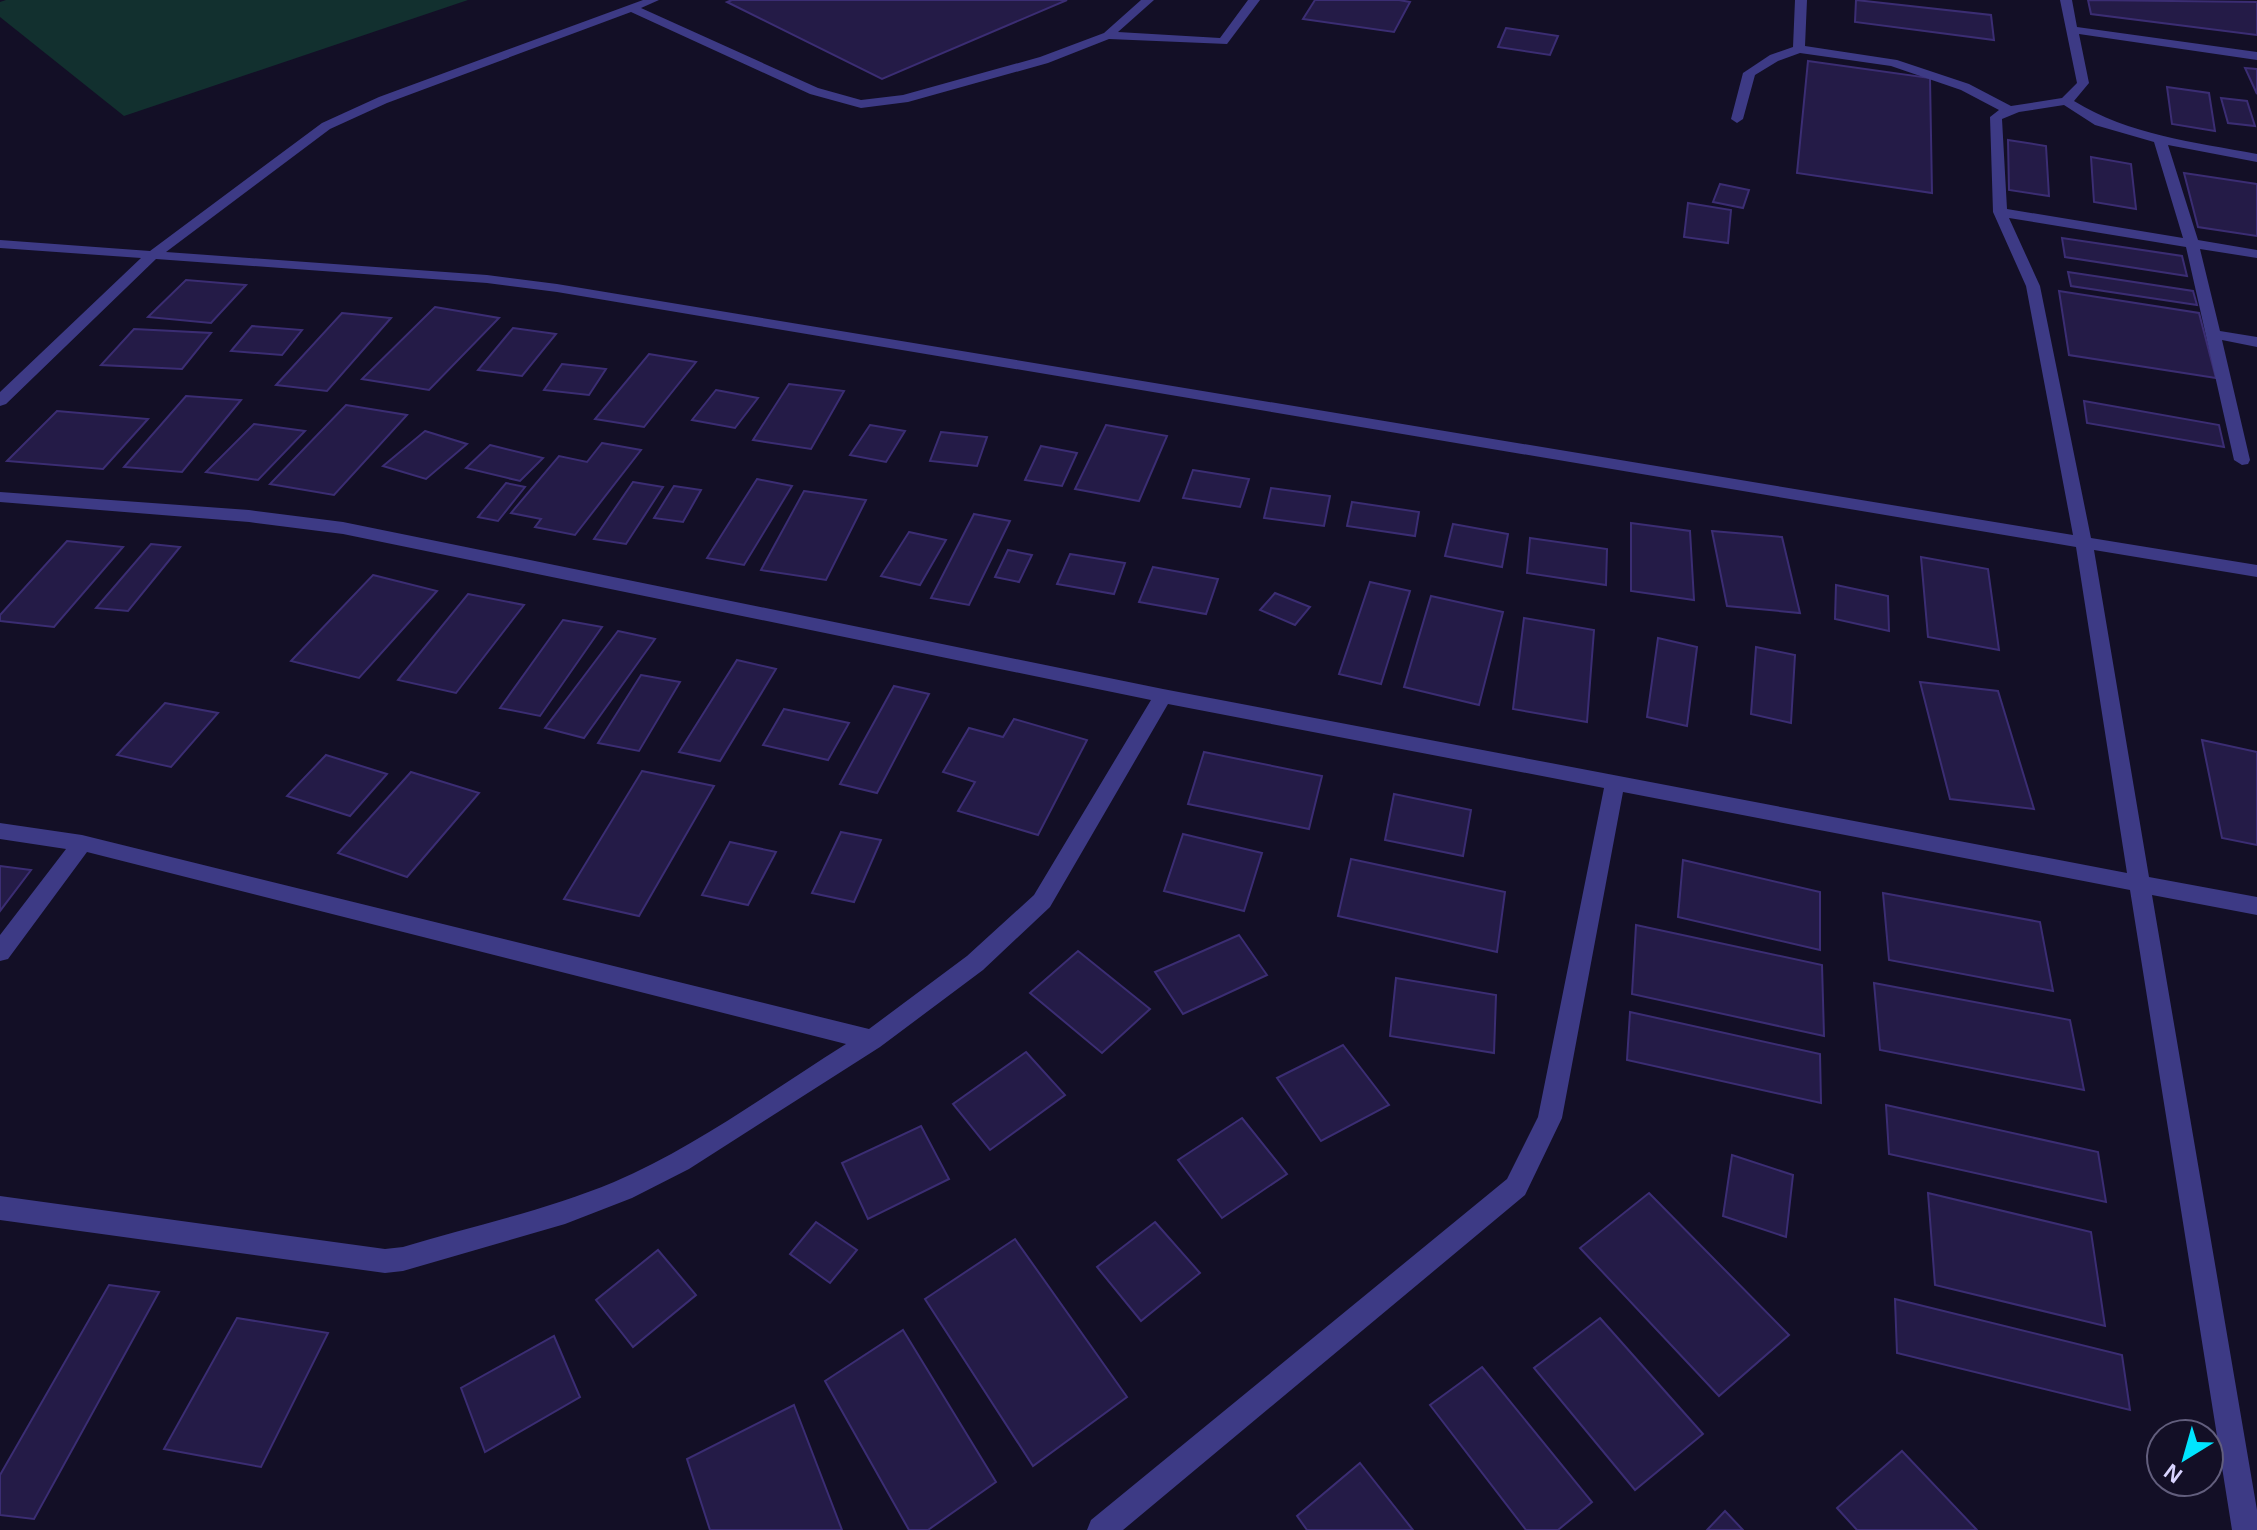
<svg xmlns="http://www.w3.org/2000/svg" width="2257" height="1530" font-family="Arial,sans-serif">
	<style>
		.green { fill: #12302f }
		.building { fill: #241b47; stroke: #3b2d73; stroke-width: 2 }
		.lines { fill: none; stroke-linecap: round; stroke-linejoin: round }
		.minor { fill: #3d3a85; fill-rule: evenodd }
	</style>
	<rect width="100%" height="100%" fill="#130f26"/>
	<polygon class="green" points="6,0 468,0 124,116 0,17 0,2"/>
	<g class="building">
		<polygon points="732,0 1067,0 882,79 727,2"/>
		<polygon points="1315,0 1399,0 1410,2 1394,32 1303,19"/>
		<polygon points="1856,0 1991,15 1994,40 1855,22"/>
		<polygon points="2088,0 2257,2 2257,35 2091,14"/>
		<polygon points="1506,28 1558,36 1550,55 1498,47"/>
		<polygon points="1808,61 1930,78 1932,193 1797,173"/>
		<polygon points="2245,68 2257,69 2257,94"/>
		<polygon points="2167,87 2209,93 2215,131 2172,124"/>
		<polygon points="2221,98 2247,101 2255,126 2228,123"/>
		<polygon points="2008,140 2046,146 2049,196 2009,190"/>
		<polygon points="2091,157 2131,164 2136,209 2094,202"/>
		<polygon points="2184,173 2257,184 2257,236 2198,227"/>
		<polygon points="1720,184 1749,190 1743,208 1713,202"/>
		<polygon points="1688,203 1731,210 1728,243 1684,237"/>
		<polygon points="2062,238 2182,256 2187,276 2065,257"/>
		<polygon points="2068,272 2193,291 2197,305 2071,286"/>
		<polygon points="186,280 246,285 211,323 148,317"/>
		<polygon points="2059,291 2199,313 2216,378 2069,355"/>
		<polygon points="435,307 499,318 429,390 362,379"/>
		<polygon points="342,313 391,318 327,391 276,385"/>
		<polygon points="252,326 302,330 282,355 231,351"/>
		<polygon points="513,328 556,334 522,376 478,370"/>
		<polygon points="134,329 211,333 182,369 101,365"/>
		<polygon points="649,354 696,362 644,427 595,419"/>
		<polygon points="562,364 606,369 589,395 544,390"/>
		<polygon points="789,384 844,391 811,449 753,440"/>
		<polygon points="716,390 758,398 735,428 692,420"/>
		<polygon points="186,396 241,400 182,472 124,467"/>
		<polygon points="2084,401 2219,425 2224,447 2087,423"/>
		<polygon points="346,405 407,415 334,495 270,484"/>
		<polygon points="57,411 148,419 103,469 7,461"/>
		<polygon points="254,424 305,431 258,480 206,472"/>
		<polygon points="870,425 905,431 886,462 850,455"/>
		<polygon points="1106,425 1167,436 1139,501 1075,489"/>
		<polygon points="425,431 467,444 426,479 383,466"/>
		<polygon points="941,432 987,437 977,466 930,461"/>
		<polygon points="602,443 641,450 575,535 535,527 541,519 511,513 559,456 587,462"/>
		<polygon points="490,445 543,458 520,481 466,468"/>
		<polygon points="1041,446 1077,453 1062,486 1025,480"/>
		<polygon points="1193,470 1249,479 1240,507 1183,498"/>
		<polygon points="757,479 792,486 744,565 707,558"/>
		<polygon points="633,482 663,487 626,544 594,539"/>
		<polygon points="506,483 525,487 498,521 478,517"/>
		<polygon points="674,486 701,490 683,522 654,518"/>
		<polygon points="1271,488 1330,496 1324,526 1264,518"/>
		<polygon points="804,491 866,500 826,580 761,570"/>
		<polygon points="1352,502 1419,512 1415,536 1347,526"/>
		<polygon points="974,514 1010,521 969,605 931,598"/>
		<polygon points="1631,523 1690,531 1694,600 1631,591"/>
		<polygon points="1453,524 1508,534 1502,567 1445,556"/>
		<polygon points="1712,531 1782,537 1800,613 1727,606"/>
		<polygon points="909,532 946,540 920,585 881,576"/>
		<polygon points="1530,538 1607,549 1606,585 1527,573"/>
		<polygon points="67,541 123,547 54,627 0,621 0,615"/>
		<polygon points="151,544 180,547 128,611 96,608"/>
		<polygon points="1008,550 1032,555 1019,582 995,577"/>
		<polygon points="1070,554 1125,563 1114,594 1057,584"/>
		<polygon points="1921,557 1988,569 1999,650 1928,637"/>
		<polygon points="1153,567 1218,579 1206,614 1139,602"/>
		<polygon points="373,575 437,591 359,678 291,661"/>
		<polygon points="1370,582 1410,591 1381,684 1339,674"/>
		<polygon points="1836,585 1888,596 1889,631 1835,619"/>
		<polygon points="1275,593 1310,607 1295,625 1260,610"/>
		<polygon points="468,594 524,605 456,693 398,680"/>
		<polygon points="1431,596 1503,612 1479,705 1404,687"/>
		<polygon points="1524,618 1594,630 1587,722 1513,709"/>
		<polygon points="563,620 602,627 540,716 500,708"/>
		<polygon points="618,631 655,639 584,738 545,728"/>
		<polygon points="1658,638 1697,647 1687,726 1647,717"/>
		<polygon points="1756,647 1795,655 1791,723 1751,714"/>
		<polygon points="737,660 776,669 720,761 679,752"/>
		<polygon points="641,675 680,682 639,751 598,743"/>
		<polygon points="1920,682 1998,691 2034,809 1950,799"/>
		<polygon points="894,686 929,694 877,793 840,784"/>
		<polygon points="165,703 218,713 171,767 117,755"/>
		<polygon points="784,709 849,723 828,760 763,745"/>
		<polygon points="1014,719 1087,740 1038,835 958,811 975,782 943,772 969,728 1003,737"/>
		<polygon points="2202,740 2257,752 2257,845 2222,838"/>
		<polygon points="1204,752 1322,776 1309,829 1188,804"/>
		<polygon points="326,755 387,774 350,816 287,796"/>
		<polygon points="642,771 714,786 639,916 564,899"/>
		<polygon points="411,772 479,793 407,877 338,853"/>
		<polygon points="1394,794 1471,810 1463,856 1385,840"/>
		<polygon points="841,832 881,840 854,902 812,893"/>
		<polygon points="1183,834 1262,853 1244,911 1164,891"/>
		<polygon points="730,842 776,852 748,905 702,895"/>
		<polygon points="1351,859 1505,892 1497,952 1338,916"/>
		<polygon points="1683,860 1820,892 1820,950 1678,917"/>
		<polygon points="0,866 31,870 0,911"/>
		<polygon points="1883,893 2040,922 2053,991 1889,960"/>
		<polygon points="1636,925 1822,965 1824,1036 1632,994"/>
		<polygon points="1239,935 1267,975 1183,1014 1155,972"/>
		<polygon points="1078,951 1150,1009 1102,1053 1030,993"/>
		<polygon points="1396,978 1496,995 1494,1053 1390,1036"/>
		<polygon points="1874,983 2070,1020 2084,1090 1880,1050"/>
		<polygon points="1630,1012 1820,1054 1821,1103 1627,1060"/>
		<polygon points="1343,1045 1389,1105 1321,1141 1277,1078"/>
		<polygon points="1026,1052 1065,1095 990,1150 953,1104"/>
		<polygon points="1886,1105 2098,1152 2106,1202 1889,1154"/>
		<polygon points="1242,1118 1287,1174 1222,1218 1178,1160"/>
		<polygon points="921,1126 949,1179 868,1219 842,1163"/>
		<polygon points="1732,1155 1793,1175 1786,1237 1723,1216"/>
		<polygon points="1649,1193 1789,1335 1719,1396 1580,1248"/>
		<polygon points="1928,1193 2091,1232 2105,1326 1935,1285"/>
		<polygon points="816,1222 857,1250 830,1283 790,1254"/>
		<polygon points="1155,1222 1200,1273 1141,1321 1097,1267"/>
		<polygon points="1015,1239 1127,1397 1033,1466 925,1299"/>
		<polygon points="658,1250 696,1295 633,1347 596,1300"/>
		<polygon points="109,1285 159,1292 34,1519 0,1515 0,1475"/>
		<polygon points="1895,1299 2122,1355 2130,1410 1897,1353"/>
		<polygon points="237,1318 328,1333 261,1467 164,1449"/>
		<polygon points="1600,1318 1703,1434 1635,1490 1534,1368"/>
		<polygon points="903,1330 996,1482 928,1530 909,1530 825,1381"/>
		<polygon points="554,1336 580,1397 485,1452 461,1388"/>
		<polygon points="1482,1367 1592,1502 1558,1530 1526,1530 1430,1405"/>
		<polygon points="794,1405 842,1530 710,1530 687,1459"/>
		<polygon points="1902,1451 1977,1530 1857,1530 1837,1508"/>
		<polygon points="1360,1463 1413,1530 1307,1530 1297,1516"/>
		<polygon points="1725,1511 1743,1530 1707,1530"/>
	</g>
	<g class="lines">
		<path class="minor" d="M643,0H659L641,8L818,88L861,100L903,95L1040,57L1104,33L1141,0H1154L1118,32L1220,38L1248,0H1260L1227,44L1109,39L1048,63L908,102L861,108L810,94L631,12L387,103L330,129L166,252L487,275L557,284L2073,535L2026,286L1993,212L1990,117L1999,110L1961,90L1891,66L1800,53L1778,61L1755,75L1743,119L1737,123L1731,119L1743,73L1770,55L1793,47L1795,0H1807L1805,46L1897,60L1969,84L2011,106L2062,98L2077,83L2060,0H2072L2077,27L2257,52V60L2079,34L2089,83L2074,101C2129,135 2194,142 2257,154V162L2168,145L2198,240L2257,250V258L2200,249L2220,331L2257,337V347L2222,340L2250,460L2248,464L2242,465L2234,460L2186,247L2009,218L2040,286L2091,538L2257,565V577L2094,550L2149,877L2257,897V915L2152,895L2257,1510V1530H2232L2130,890L1623,792L1562,1118L1525,1195L1123,1530H1087L1091,1520L1507,1179L1538,1117L1604,788L1168,704L1050,907L983,970L880,1047L689,1169L632,1198L565,1224L403,1271L385,1273L0,1220V1196L385,1249L403,1247C473,1226 547,1210 614,1182C696,1147 771,1091 846,1044L87,852L8,959L0,961V935L66,849L0,839V823L82,835L869,1029L967,956L1034,895L1151,700L343,534L249,522L0,502V492L249,510L343,522L1163,689L2127,873L2076,547L557,292L487,283L156,259L6,404L0,406V392L141,258L0,248V240L150,251L322,123L379,97ZM2064,105L2095,125L2154,142L2183,238L2007,209L2002,119L2019,112Z"/>
	</g>
	<g transform="translate(2185 1458) rotate(217)"><circle r="38" fill="#130f26" stroke="#625e7d" stroke-width="2"/>
	<path d="M0-6L14 30L0 20L-14 30Z" fill="#00e5ff"/>
	<text y="-12" font-size="22" font-weight="bold" text-anchor="middle" fill="#d9d4ff">N</text>
	</g>
</svg>
